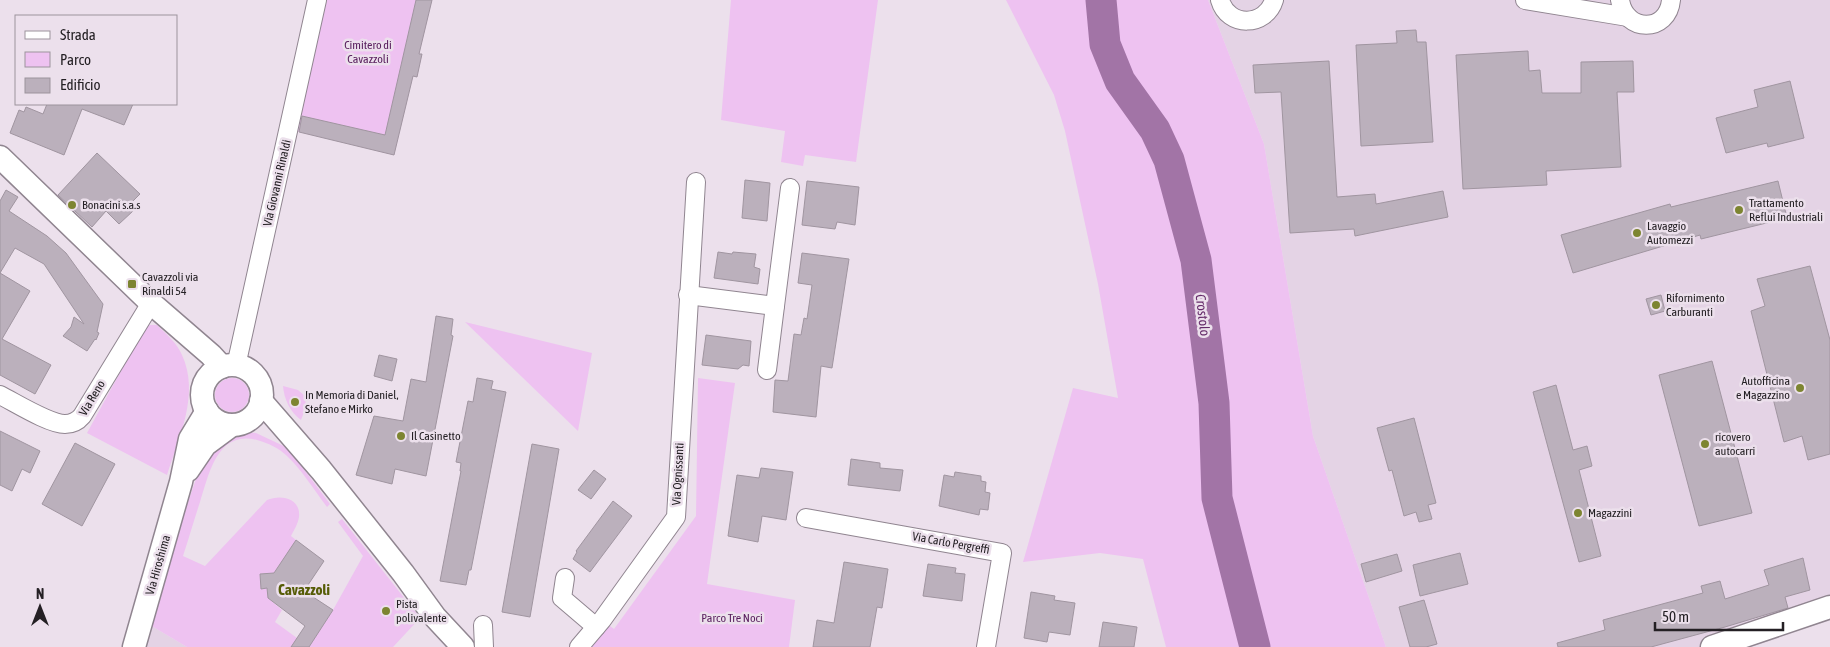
<svg xmlns="http://www.w3.org/2000/svg" width="1830" height="647" font-family="'Asap Condensed',sans-serif">
	<style>
		.built { fill: #e4d3e5 }
		.green { fill: #eec2f1 }
		.lines { fill: none; stroke-linecap: round; stroke-linejoin: round }
		.river { stroke: #a274a6; stroke-width: 31 }
		.building { fill: #bbb0bc; stroke: #a095a0 }
		.minor-casing { stroke: #908590; stroke-width: 20 }
		.tertiary-casing { stroke: #908590; stroke-width: 25 }
		.minor { stroke: #fff; stroke-width: 18 }
		.tertiary { stroke: #fff; stroke-width: 22 }
		.poi-dot { fill: #7d8531; stroke: #ece0ec; stroke-width: 2 }
		.labels { text-anchor: middle; stroke-width: 5; stroke-linejoin: round; paint-order: stroke }
		.park-label { font-size: 12px; fill: #5a205f; stroke: #ece0ec }
		.street-label { font-size: 12px; fill: #242024; stroke: #ece0ec }
		.poi-label { font-size: 12px; fill: #242024; stroke: #ece0ec; text-anchor: start }
		.water-label { font-size: 14px; font-style: italic; fill: #652b6a; stroke: #ece0ec }
		.quarter-label { font-size: 15px; font-weight: bold; fill: #565c06; stroke: #ece0ec }
	</style>
	<rect width="100%" height="100%" fill="#ece0ec"/>
	<g class="built">
		<polygon points="1208,0 1830,0 1830,607 1712,647 1386,647 1313,436 1264,144"/>
		<polygon points="150,625 187,647 143,647"/>
	</g>
	<g class="green">
		<polygon points="327,0 432,0 419,54 422,54 417,77 413,76 394,155 296,131"/>
		<polygon points="731,0 878,0 856,162 805,155 803,166 781,162 785,131 721,120"/>
		<polygon points="1006,0 1208,0 1264,144 1313,436 1386,647 1166,647 1143,559 1100,553 1023,562 1073,388 1118,398 1098,284 1065,131 1054,95"/>
		<polygon points="465,322 592,353 578,431"/>
		<path d="M150,325H157C166,334 177,343 182,355C200,394 179,437 167,475L87,433L145,327Z"/>
		<polygon points="698,378 735,383 707,584 795,600 789,647 579,647 602,620 614,629 696,516"/>
		<circle cx="232" cy="395" r="17"/>
		<path d="M283,386L298,390L305,396L306,407L301,420C290,412 284,399 283,386Z"/>
		<path d="M235,431L256,433L288,448L330,504L327,507C314,490 302,470 287,456C279,448 268,443 257,440C217,430 209,474 200,502C194,520 189,538 183,556L205,566L267,500C281,494 301,498 299,517C298,524 294,530 291,536L296,540L274,573L260,574L261,588H267L268,598L282,610L275,622L297,638V647H187L150,625L173,545L196,479L208,453Z"/>
		<polygon points="342,519 420,618 393,647 309,647 333,610 363,556 338,522"/>
	</g>
	<g class="lines">
		<polyline class="river" points="1101,0 1105,44 1120,81 1155,130 1169,160 1196,260 1214,403 1217,498 1255,647"/>
	</g>
	<g class="building">
		<polygon points="416,0 432,0 419,54 422,54 417,77 413,76 394,155 299,132 302,116 385,135"/>
		<polygon points="1416,30 1417,42 1426,42 1433,142 1361,146 1356,45 1397,43 1396,31"/>
		<polygon points="1528,51 1529,71 1540,70 1542,93 1581,93 1581,62 1633,61 1634,92 1617,92 1621,167 1546,171 1547,185 1463,189 1456,55"/>
		<polygon points="1329,61 1337,197 1375,194 1376,204 1443,191 1448,217 1355,236 1354,229 1290,233 1281,92 1255,93 1253,65"/>
		<polygon points="1790,81 1804,138 1768,147 1767,143 1726,153 1716,118 1758,107 1754,90"/>
		<polygon points="47,104 133,104 124,125 82,109 64,155 10,133 19,110 24,112 26,107 43,114"/>
		<polygon points="97,153 140,194 128,206 133,211 119,224 106,211 92,227 58,195"/>
		<polygon points="745,180 770,183 767,221 742,218"/>
		<polygon points="807,181 859,187 855,225 837,222 835,229 802,225"/>
		<polygon points="1778,181 1787,218 1701,239 1700,235 1573,273 1561,235 1670,204 1671,207"/>
		<polygon points="6,190 18,197 9,211 47,236 66,253 103,304 97,332 99,333 96,340 95,339 87,351 63,336 71,327 74,317 84,324 44,264 15,248 0,273 0,201"/>
		<polygon points="718,252 732,254 733,252 756,254 754,267 760,269 758,284 714,278"/>
		<polygon points="802,253 849,259 832,368 821,366 816,417 773,412 775,380 788,381 794,334 801,335 804,318 807,319 812,285 798,283"/>
		<polygon points="1810,266 1830,340 1830,454 1808,460 1802,436 1784,442 1751,311 1765,306 1757,279"/>
		<polygon points="0,273 30,291 2,339 51,365 35,394 0,375"/>
		<polygon points="1661,295 1665,311 1651,315 1646,299"/>
		<polygon points="436,316 453,319 451,335 453,336 426,476 395,469 392,484 356,475 374,416 403,421 411,379 426,382"/>
		<polygon points="706,335 751,341 749,366 743,365 738,369 702,365"/>
		<polygon points="379,355 397,359 392,381 374,376"/>
		<polygon points="1712,361 1752,513 1699,526 1659,375"/>
		<polygon points="477,378 493,381 491,389 506,392 471,570 469,570 466,585 440,581 461,471 460,471 461,463 456,462 468,401 473,402"/>
		<polygon points="1556,385 1573,450 1587,446 1592,466 1579,470 1601,556 1579,562 1533,392"/>
		<polygon points="1414,418 1436,503 1428,505 1432,519 1419,522 1416,512 1404,516 1392,470 1389,471 1377,428"/>
		<polygon points="0,431 40,451 30,473 22,469 12,491 0,485"/>
		<polygon points="75,443 115,464 82,526 42,504"/>
		<polygon points="532,444 559,449 530,617 502,612"/>
		<polygon points="851,459 880,463 880,468 903,470 900,491 848,485"/>
		<polygon points="761,468 793,472 786,520 762,516 758,542 728,536 737,475 759,478"/>
		<polygon points="594,470 606,479 591,499 578,490"/>
		<polygon points="955,472 981,476 981,481 986,482 985,492 990,493 988,510 980,509 979,515 939,506 944,475 954,477"/>
		<polygon points="613,501 632,516 590,572 573,559 577,552 576,551"/>
		<polygon points="296,540 324,561 304,591 333,610 309,647 291,647 305,626 268,598 267,588 261,589 260,574 274,573"/>
		<polygon points="1460,553 1468,584 1420,596 1413,565"/>
		<polygon points="1397,554 1402,571 1366,582 1361,564"/>
		<polygon points="1803,558 1810,590 1785,597 1788,608 1725,627 1651,647 1558,647 1557,643 1605,630 1603,620 1703,593 1701,586 1720,581 1725,599 1769,585 1764,570"/>
		<polygon points="844,562 888,569 882,608 877,607 870,647 813,647 817,620 834,623"/>
		<polygon points="928,564 956,568 955,573 965,574 962,601 923,596"/>
		<polygon points="1031,592 1055,596 1054,600 1075,603 1070,635 1049,632 1047,642 1024,638"/>
		<polygon points="1424,600 1437,644 1426,647 1410,647 1399,607"/>
		<polygon points="1103,622 1137,627 1134,647 1099,647"/>
	</g>
	<g class="lines">
		<defs>
			<g id="minor">
				<path d="M1220,0C1228,28 1266,27 1274,0"/>
				<polyline points="1525,0 1628,17"/>
				<path d="M1620,0C1625,33 1668,33 1671,0"/>
				<polyline points="688,295 775,306 790,188"/>
				<polyline points="236,366 317,0"/>
				<polyline points="767,370 775,306"/>
				<path d="M0,395C16,403 49,424 65,424C72,424 77,422 82,416L151,303"/>
				<polyline points="806,518 1002,553 986,647"/>
				<polyline points="565,578 562,598 596,627"/>
				<polyline points="483,625 484,647"/>
				<polyline points="579,647 602,620 676,517 696,182"/>
			</g>
			<g id="tertiary">
				<polyline points="0,157 151,303 211,355 222,367"/>
				<circle cx="232" cy="395" r="30"/>
				<polyline points="261,401 321,470 403,573 435,617 463,647"/>
				<polyline points="188,470 205,445 232,425"/>
				<polyline points="134,647 181,482 190,439 207,411"/>
				<polyline points="1712,647 1830,607"/>
			</g>
		</defs>
		<use href="#minor" class="minor-casing"/>
		<use href="#tertiary" class="tertiary-casing"/>
		<use href="#minor" class="minor"/>
		<use href="#tertiary" class="tertiary"/>
	</g>
	<g class="poi-dot">
		<circle cx="72" cy="205" r="5"/>
		<circle cx="1739" cy="210" r="5"/>
		<circle cx="1637" cy="233" r="5"/>
		<rect x="127" y="279" width="10" height="10" rx="2.5"/>
		<circle cx="1656" cy="305" r="5"/>
		<circle cx="1800" cy="388" r="5"/>
		<circle cx="295" cy="402" r="5"/>
		<circle cx="401" cy="436" r="5"/>
		<circle cx="1705" cy="444" r="5"/>
		<circle cx="1578" cy="513" r="5"/>
		<circle cx="386" cy="611" r="5"/>
	</g>
	<g class="labels">
		<g class="park-label">
			<text x="368" y="49">Cimitero di<tspan x="368" dy="14">Cavazzoli</tspan></text>
			<text x="732" y="622">Parco Tre Noci</text>
		</g>
		<g class="street-label">
			<text transform="translate(277 183) rotate(-77)" y="4">Via Giovanni Rinaldi</text>
			<text transform="translate(92 398) rotate(-59)" y="4">Via Reno</text>
			<text transform="translate(678 474) rotate(-87)" y="4">Via Ognissanti</text>
			<text transform="translate(951 543) rotate(10)" y="4">Via Carlo Pergreffi</text>
			<text transform="translate(158 565) rotate(-74)" y="4">Via Hiroshima</text>
		</g>
		<g class="poi-label">
			<text x="1749" y="207">Trattamento<tspan x="1749" dy="14">Reflui Industriali</tspan></text>
			<text x="82" y="209">Bonacini s.a.s</text>
			<text x="1647" y="230">Lavaggio<tspan x="1647" dy="14">Automezzi</tspan></text>
			<text x="142" y="281">Cavazzoli via<tspan x="142" dy="14">Rinaldi 54</tspan></text>
			<text x="1666" y="302">Rifornimento<tspan x="1666" dy="14">Carburanti</tspan></text>
			<text x="1790" y="385" text-anchor="end">Autofficina<tspan x="1790" dy="14">e Magazzino</tspan></text>
			<text x="305" y="399">In Memoria di Daniel,<tspan x="305" dy="14">Stefano e Mirko</tspan></text>
			<text x="411" y="440">Il Casinetto</text>
			<text x="1715" y="441">ricovero<tspan x="1715" dy="14">autocarri</tspan></text>
			<text x="1588" y="517">Magazzini</text>
			<text x="396" y="608">Pista<tspan x="396" dy="14">polivalente</tspan></text>
		</g>
		<g class="water-label">
			<text transform="translate(1203 315) rotate(83)" y="5">Crostolo</text>
		</g>
		<g class="quarter-label">
			<text x="304" y="595">Cavazzoli</text>
		</g>
	</g>
	<rect x="15" y="15" width="162" height="90" fill="#ece0ec" stroke="#9c939c"/>
	<rect x="25" y="31" width="25" height="8" fill="#ffffff" stroke="#9c939c"/>
	<text x="60" y="40" font-size="15" fill="#242024">Strada</text>
	<rect x="25" y="52" width="25" height="15" fill="#eec2f1" stroke="#9c939c"/>
	<text x="60" y="65" font-size="15" fill="#242024">Parco</text>
	<rect x="25" y="78" width="25" height="15" fill="#bbb0bc" stroke="#9c939c"/>
	<text x="60" y="90" font-size="15" fill="#242024">Edificio</text>
	<g transform="translate(40 607)" stroke="#ece0ec" stroke-width="4" paint-order="stroke">
	<path d="M0-4L9 19L0 12L-9 19Z" fill="#242024"/>
	<text y="-8" font-size="14" font-weight="bold" text-anchor="middle" fill="#242024">N</text>
	</g>
	<path d="M1655 622v8h128v-8" fill="none" stroke="#242024" stroke-width="2.5"/>
	<text x="1662" y="622" font-size="15" fill="#242024" stroke="#ece0ec" stroke-width="4" paint-order="stroke">50 m</text>
</svg>
